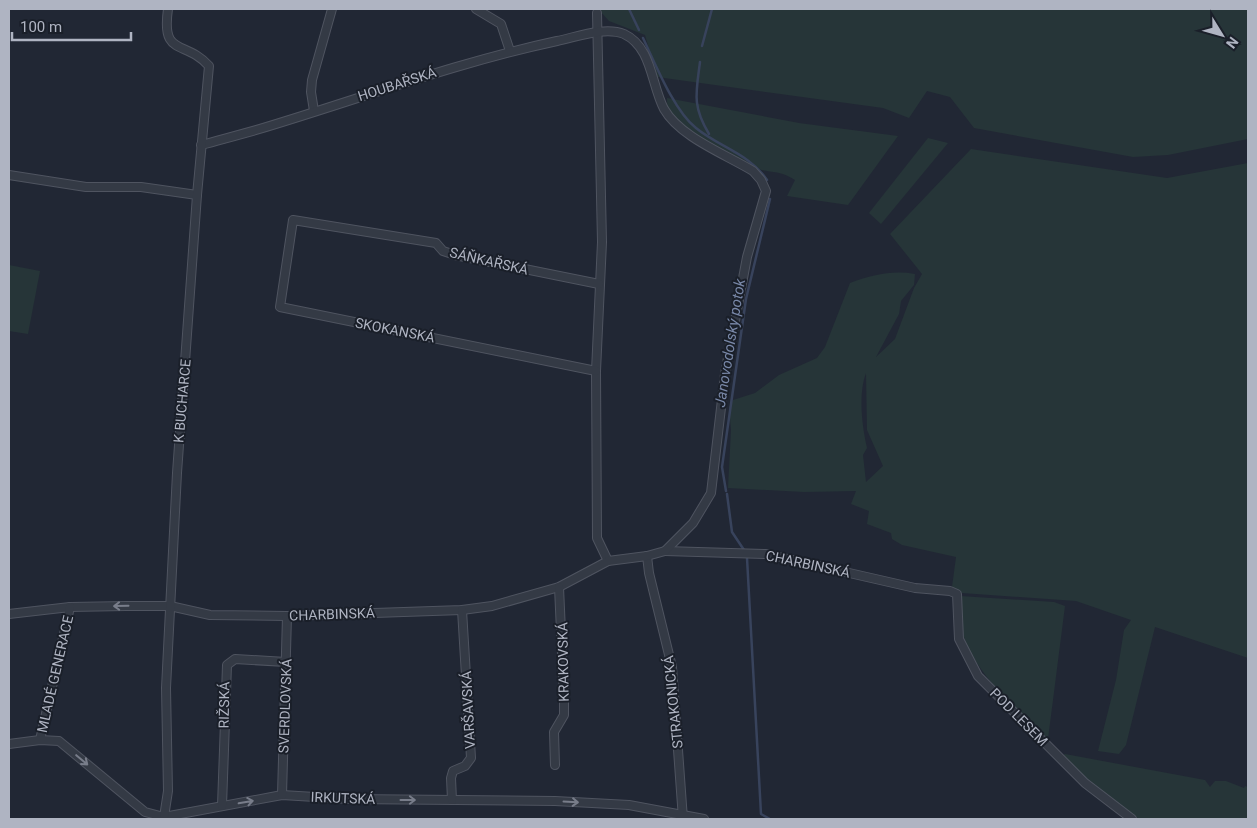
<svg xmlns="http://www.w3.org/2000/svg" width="1257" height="828" font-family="Roboto,sans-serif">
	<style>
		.green { fill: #263538; fill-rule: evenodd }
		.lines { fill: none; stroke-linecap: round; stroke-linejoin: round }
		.stream { stroke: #38435c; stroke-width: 2.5 }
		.minor-casing { stroke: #4f5460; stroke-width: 10 }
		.minor { stroke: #343a45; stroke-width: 8 }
		.oneway { stroke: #787d8a }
		.labels { text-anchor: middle; stroke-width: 4; stroke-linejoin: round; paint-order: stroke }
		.street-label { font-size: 14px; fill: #afb4c2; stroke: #1a1f29 }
		.water-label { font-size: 15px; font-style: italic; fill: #7988a8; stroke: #1a1f29 }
	</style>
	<rect width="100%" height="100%" fill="#212734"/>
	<g class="green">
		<polygon points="598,9 1248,9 1248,139 1168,155 1133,157 974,128 950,97 927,91 909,118 883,108 657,77 645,35 609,21"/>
		<path d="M667,98L799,123L898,136L848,205L787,196L795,180C777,169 772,174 755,168C736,162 678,127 669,110C667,107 667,102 667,98Z"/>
		<polygon points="928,138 948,143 881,224 869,213"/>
		<path d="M971,149L1167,178L1248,163V658L1155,627L1126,745L1119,754L1098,751L1116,680L1124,630L1131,620L1076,601L962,593L952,587L956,557L902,545L892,539L891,533L867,524L869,511L851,504L856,491L804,492L728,488L731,430L729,407L733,400L755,393L779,375L817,358L825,347L850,283C871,275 893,270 915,274L914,285L901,301L899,314L876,357L895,339L914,288L922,274L890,234ZM866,373L867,430L883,466L866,482L863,455L867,448C862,426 858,394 866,373Z"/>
		<polygon points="9,265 40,271 28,334 9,331"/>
		<path d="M960,596L1054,602L1065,606L1048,739C1016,709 978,677 963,635C959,624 960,608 960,596Z"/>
		<polygon points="1065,754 1205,780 1210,787 1215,781 1226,781 1244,788 1245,786 1248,787 1248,819 1139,819 1088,784 1062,756"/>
	</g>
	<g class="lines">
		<g class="stream">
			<polyline points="629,9 639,30"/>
			<path d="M643,38C655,63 674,111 696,128C719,147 750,154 767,180"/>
			<polyline points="702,46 712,9"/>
			<path d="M700,62C696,93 692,106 709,134"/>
			<polyline points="726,491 722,467 746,299 770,199"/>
			<polyline points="727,494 732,532 744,550"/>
			<polyline points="747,558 761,814 770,819"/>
		</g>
		<defs>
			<g id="minor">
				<polyline points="476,9 501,24 510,51"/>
				<polyline points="597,13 602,242 596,371 597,538 608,561"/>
				<polyline points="314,111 311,92 312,80 332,9"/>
				<polyline points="9,175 86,187 141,187 197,195"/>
				<polyline points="596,371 280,307 293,220 436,243 443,251 455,255 599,284"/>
				<polyline points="665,551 766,554 915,588 950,591 957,594 959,639 978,676 1085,783 1132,819"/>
				<polyline points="647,556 649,573 672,667 683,819"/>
				<path d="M9,614L70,607L126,606H170L210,615L287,616L462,610L492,606L559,587L608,561L647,556L665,551L693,523L711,493L725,374L747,257L766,191L761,180L753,171C725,154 680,137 664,109C651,84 652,47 624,34C605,26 577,37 557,41C454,63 357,100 256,130C238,135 220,140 201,145"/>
				<polyline points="40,740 70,607"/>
				<polyline points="9,744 40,740 59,741 145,812 164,817 282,795 348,799 555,801 629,805 704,819"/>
				<polyline points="555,765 554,732 564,715 564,699 559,587"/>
				<polyline points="282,795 287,616"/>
				<polyline points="452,800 451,778 453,771 465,766 471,758 462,610"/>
				<polyline points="222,806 227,665 235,659 286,662"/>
				<path d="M164,817L168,791L166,688L177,473L197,195L209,66C185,39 161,58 168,9"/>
			</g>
		</defs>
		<use href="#minor" class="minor-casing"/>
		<use href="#minor" class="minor"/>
	</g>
	<defs><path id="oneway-shaft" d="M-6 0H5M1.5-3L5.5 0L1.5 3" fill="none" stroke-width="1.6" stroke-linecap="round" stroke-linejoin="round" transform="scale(1.25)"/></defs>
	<g class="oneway">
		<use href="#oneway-shaft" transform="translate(121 606) rotate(179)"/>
		<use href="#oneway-shaft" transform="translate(82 760) rotate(40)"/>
		<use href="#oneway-shaft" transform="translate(408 800)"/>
		<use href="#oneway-shaft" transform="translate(246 802) rotate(-10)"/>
		<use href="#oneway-shaft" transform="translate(571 802) rotate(3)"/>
	</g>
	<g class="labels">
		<g class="street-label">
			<text transform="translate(397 84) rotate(-18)" y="5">HOUBAŘSKÁ</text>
			<text transform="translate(489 261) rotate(13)" y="5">SÁŇKAŘSKÁ</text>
			<text transform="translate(395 330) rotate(11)" y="5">SKOKANSKÁ</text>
			<text transform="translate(182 401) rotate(-85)" y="5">K BUCHARCE</text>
			<text transform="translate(808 564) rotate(12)" y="5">CHARBINSKÁ</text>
			<text transform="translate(332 614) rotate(-2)" y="5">CHARBINSKÁ</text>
			<text transform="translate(563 662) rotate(-91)" y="5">KRAKOVSKÁ</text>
			<text transform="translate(55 674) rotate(-77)" y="5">MLADÉ GENERACE</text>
			<text transform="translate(673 702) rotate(-96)" y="5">STRAKONICKÁ</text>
			<text transform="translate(224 705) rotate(-89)" y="5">RIŽSKÁ</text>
			<text transform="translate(285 706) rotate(-88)" y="5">SVERDLOVSKÁ</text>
			<text transform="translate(468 710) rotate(-93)" y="5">VARŠAVSKÁ</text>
			<text transform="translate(1019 717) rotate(45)" y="5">POD LESEM</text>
			<text transform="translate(343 798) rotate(2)" y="5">IRKUTSKÁ</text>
		</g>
		<g class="water-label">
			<text transform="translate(730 343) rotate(-81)" y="5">Janovodolský potok</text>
		</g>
	</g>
	<rect width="1257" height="828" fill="none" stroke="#afb4c2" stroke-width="20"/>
	<g transform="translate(1222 35) rotate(127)" stroke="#1a1f29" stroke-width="4" paint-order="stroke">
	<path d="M0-4L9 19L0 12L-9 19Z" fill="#afb4c2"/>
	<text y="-8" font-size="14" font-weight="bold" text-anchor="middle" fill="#afb4c2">N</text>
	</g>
	<path d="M12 32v8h119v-8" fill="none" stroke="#afb4c2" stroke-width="2.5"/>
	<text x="20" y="32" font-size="15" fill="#afb4c2" stroke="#1a1f29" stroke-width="4" paint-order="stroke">100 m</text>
</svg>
